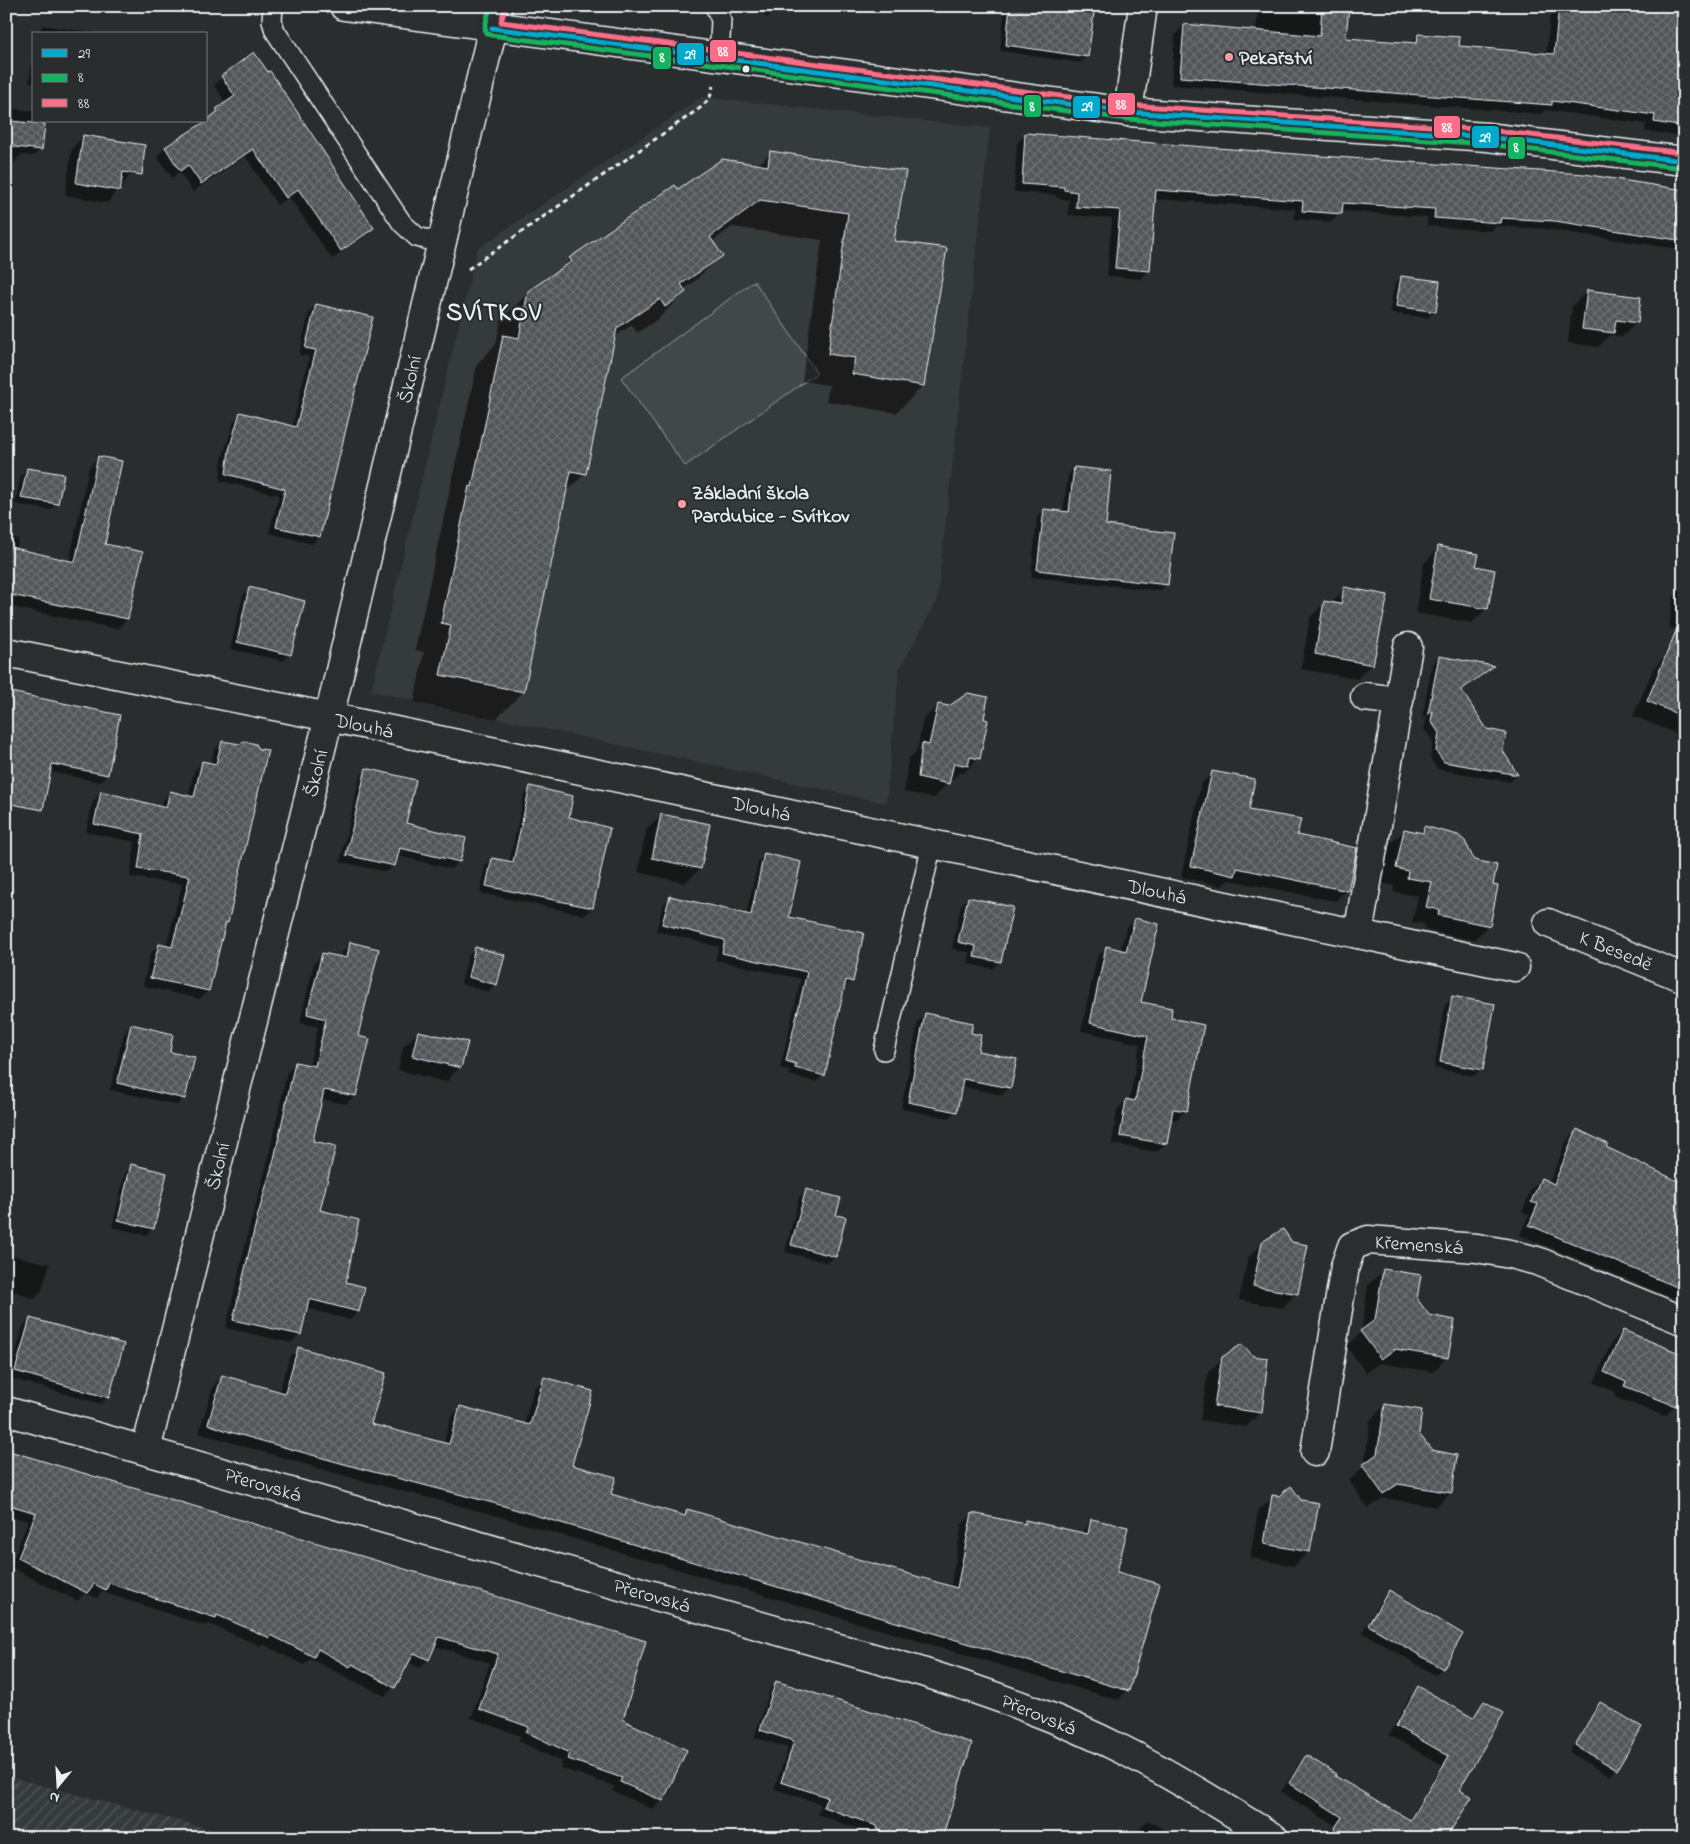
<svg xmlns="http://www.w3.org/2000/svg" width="1690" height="1844" font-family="'Indie Flower',sans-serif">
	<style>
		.built { fill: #363a3b }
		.industrial { fill: url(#industrial-furrows) }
		.pitch { fill: #424648; stroke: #959ca0 }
		.shadow { fill: #0007 }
		.building { fill: url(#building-cross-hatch); stroke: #e8f1f8 }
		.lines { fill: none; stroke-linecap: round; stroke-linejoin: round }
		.lane-casing { stroke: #e8f1f8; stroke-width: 22 }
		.street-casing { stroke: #e8f1f8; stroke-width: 31 }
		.path { stroke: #e8f1f8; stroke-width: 3; stroke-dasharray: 5 4; stroke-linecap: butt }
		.lane { stroke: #2a2d2e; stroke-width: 19 }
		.street { stroke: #2a2d2e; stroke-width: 28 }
		.bus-1-casing { stroke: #2a2d2e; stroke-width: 9 }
		.bus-2-casing { stroke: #2a2d2e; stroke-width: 9 }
		.bus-3-casing { stroke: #2a2d2e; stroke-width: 9 }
		.bus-1 { stroke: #00a9ce; stroke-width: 5 }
		.bus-2 { stroke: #13b361; stroke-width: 5 }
		.bus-3 { stroke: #fb6d88; stroke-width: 5 }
		.poi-dot { fill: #ff9aa2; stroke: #2a2d2e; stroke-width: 2 }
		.bus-dot { fill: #e8f1f8; stroke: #2a2d2e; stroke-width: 2 }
		.labels { text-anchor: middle; stroke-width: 4; stroke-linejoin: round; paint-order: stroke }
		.poi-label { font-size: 20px; font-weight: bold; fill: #e8f1f8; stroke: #2a2d2e; text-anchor: start }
		.street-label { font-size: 20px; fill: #e8f1f8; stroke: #2a2d2e }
		.district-label { font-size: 25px; font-weight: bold; letter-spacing: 1px; fill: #e8f1f8; stroke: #2a2d2e }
		.line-badge { stroke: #2a2d2e; stroke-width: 2 }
		.badge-label { font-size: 14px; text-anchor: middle; font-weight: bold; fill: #fff }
	</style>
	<defs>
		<pattern id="industrial-furrows" width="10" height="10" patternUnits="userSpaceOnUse" patternTransform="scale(1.25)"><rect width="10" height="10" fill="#363a3b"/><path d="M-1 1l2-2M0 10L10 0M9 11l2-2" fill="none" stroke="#535758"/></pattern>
		<pattern id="building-cross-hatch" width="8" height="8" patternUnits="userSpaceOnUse" patternTransform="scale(1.25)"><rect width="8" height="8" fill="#535759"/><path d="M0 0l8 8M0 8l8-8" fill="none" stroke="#6c7072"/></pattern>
	</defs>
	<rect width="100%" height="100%" fill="#2a2d2e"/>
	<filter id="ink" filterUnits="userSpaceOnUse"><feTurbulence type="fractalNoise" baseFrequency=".02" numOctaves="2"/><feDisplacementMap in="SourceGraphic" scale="10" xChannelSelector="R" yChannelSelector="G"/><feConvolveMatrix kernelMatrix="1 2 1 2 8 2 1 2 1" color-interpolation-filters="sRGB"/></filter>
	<g filter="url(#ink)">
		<polygon class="built" points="702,97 990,128 937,601 899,670 886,803 371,691 477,249"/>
		<polygon class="industrial" points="6,1776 244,1838 6,1838"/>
		<polygon class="pitch" points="754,281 817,373 685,466 621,378"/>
		<g class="shadow">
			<polygon points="758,6 784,6 766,18"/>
			<polygon points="1005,6 1081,6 1087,56 1080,63 1000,51"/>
			<polygon points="1258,6 1348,6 1345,39 1410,44 1418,35 1458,47 1546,54 1550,17 1559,8 1684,6 1684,137 1645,131 1646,124 1545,110 1541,114 1171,85 1175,35 1184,25 1256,31"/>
			<polygon points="43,25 102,34 36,34"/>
			<polygon points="34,49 34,83 29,82"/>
			<polygon points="222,77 373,228 364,236 332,259 289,197 277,205 245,156 193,192 179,172 172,178 157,156 165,148 228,106 214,85"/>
			<polygon points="6,108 34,111 34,121 44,121 41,149 34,156 20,155 13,164 6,163"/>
			<polygon points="1026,134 1684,190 1684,250 1546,229 1496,226 1491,231 1427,226 1427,217 1341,211 1332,222 1294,219 1295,209 1154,199 1149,270 1140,279 1107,276 1112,218 1068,215 1069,200 1056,198 1056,195 1014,192 1017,143"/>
			<polygon points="83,137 132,173 107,203 65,195 72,148"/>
			<polygon points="771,152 893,242 923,386 896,413 826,401 829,385 802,381 822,240 732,227 712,242 721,255 694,282 683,290 685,292 658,319 637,333 632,325 614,337 585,474 565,493 523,692 496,719 414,702 424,652 415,650 477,364 496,344 501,320 529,292 553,276 570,259 678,191 757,166"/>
			<polygon points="1401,277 1435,311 1428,318 1390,313 1394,284"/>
			<polygon points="1587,291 1637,322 1622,337 1610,335 1598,347 1568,343 1572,306"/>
			<polygon points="316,305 372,318 319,537 312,544 269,533 279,495 220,481 222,458 234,421 241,414 292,427 309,357 299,355 309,312"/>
			<polygon points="99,457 104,545 141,553 127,619 117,629 6,606 6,536 19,539 16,550 69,562 89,467"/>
			<polygon points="1075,468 1104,526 1167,584 1160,591 1031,577 1037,517 1045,510 1063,512 1068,475"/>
			<polygon points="28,469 57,503 50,510 15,504 21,476"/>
			<polygon points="1439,548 1475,567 1486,609 1472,623 1415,613 1424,563"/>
			<polygon points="1684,587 1684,630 1669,628 1673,598"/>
			<polygon points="250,588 290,654 283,661 230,649 243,595"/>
			<polygon points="1345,589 1372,664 1357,679 1301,669 1310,617 1325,603 1330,604"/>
			<polygon points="1667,654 1684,661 1684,737 1633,716 1653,669"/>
			<polygon points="1439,657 1485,672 1460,691 1517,775 1510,782 1437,769 1430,758 1433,741 1424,729 1427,715 1422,719 1432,664"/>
			<polygon points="6,692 119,716 107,775 100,782 50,772 36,808 6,803"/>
			<polygon points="938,705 949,707 978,758 964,773 960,772 952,780 949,780 948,783 934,798 904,792 908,759 917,750 923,720"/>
			<polygon points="222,742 240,745 226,922 224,925 208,991 199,999 143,986 150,954 159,945 166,947 182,884 130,877 135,842 86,832 93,801 102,792 160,808 162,801 170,793 188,797 194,771 203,762 210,764 214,750"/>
			<polygon points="367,769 405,824 458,862 451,869 398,856 394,865 387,872 340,862 360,776"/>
			<polygon points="1213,773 1248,811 1296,836 1347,890 1335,901 1229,880 1222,886 1181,877 1201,784"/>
			<polygon points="531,788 567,818 609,829 592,908 585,915 480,893 485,866 492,859 509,863 524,795"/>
			<polygon points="661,816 700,869 685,883 638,872 646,830"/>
			<polygon points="1424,828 1473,861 1492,886 1489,925 1474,940 1424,930 1425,924 1412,922 1418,896 1393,892 1394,886 1382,883 1389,845 1404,830 1419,833"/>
			<polygon points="765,854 788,918 852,981 843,988 823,1075 816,1082 789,1075 790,1071 780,1068 801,979 715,960 719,947 656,931 663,905 670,898 746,915 758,862"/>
			<polygon points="968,898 1000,961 993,969 968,964 970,953 952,949 961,905"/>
			<polygon points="1135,919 1140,1003 1185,1111 1176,1120 1170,1118 1166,1144 1157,1152 1112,1144 1117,1109 1126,1100 1129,1101 1140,1044 1081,1031 1097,957 1106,948 1120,951 1126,928"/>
			<polygon points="351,943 356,1037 355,1096 346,1104 320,1099 312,1142 319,1211 345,1283 358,1311 350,1320 306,1308 300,1334 291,1343 226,1328 249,1228 266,1168 287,1072 295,1063 309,1066 318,1027 300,1023 314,963 323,954 341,958 342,952"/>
			<polygon points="475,949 503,956 496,985 489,992 461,984 468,956"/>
			<polygon points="1453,998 1481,1069 1474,1076 1434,1068 1445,1005"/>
			<polygon points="925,1015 970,1034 977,1052 1010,1087 1002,1095 960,1086 956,1111 949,1118 901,1109 918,1022"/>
			<polygon points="131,1026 168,1053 184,1098 177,1105 110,1090 124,1033"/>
			<polygon points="418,1032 460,1067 446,1082 398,1070 403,1047"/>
			<polygon points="1577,1130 1605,1148 1682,1185 1684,1181 1684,1303 1520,1235 1529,1214 1522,1212 1531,1189 1541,1179 1549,1183 1567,1140"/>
			<polygon points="132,1166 153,1228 146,1235 112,1227 125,1173"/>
			<polygon points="806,1190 835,1216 835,1256 828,1263 785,1252 799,1197"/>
			<polygon points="1263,1243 1297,1293 1282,1308 1239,1300 1248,1258"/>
			<polygon points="6,1254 50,1264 41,1292 34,1299 6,1288"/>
			<polygon points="1383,1271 1416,1299 1428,1316 1447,1357 1433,1372 1379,1363 1366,1373 1347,1347 1361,1332 1368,1285"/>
			<polygon points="30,1319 108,1397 101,1404 9,1378 23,1326"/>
			<polygon points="1623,1331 1675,1405 1665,1416 1614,1397 1616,1392 1594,1383 1612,1342"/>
			<polygon points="298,1348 369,1425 443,1444 451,1417 461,1407 524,1425 534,1388 544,1379 571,1465 610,1495 681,1517 687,1511 950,1588 962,1524 972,1515 1023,1525 1026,1522 1081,1534 1092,1520 1116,1573 1128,1690 1118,1700 487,1513 352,1478 199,1433 213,1386 223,1376 279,1392 289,1358"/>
			<polygon points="1223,1358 1261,1412 1246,1427 1200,1420 1208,1373"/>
			<polygon points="1385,1405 1418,1434 1451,1492 1436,1507 1383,1498 1368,1508 1349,1481 1364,1466 1370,1420"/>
			<polygon points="6,1452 645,1642 621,1721 662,1801 653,1809 612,1791 614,1786 560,1768 562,1762 518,1741 521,1736 471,1718 490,1663 434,1646 428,1660 419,1668 408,1662 394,1687 385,1696 310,1659 304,1665 262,1644 260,1646 209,1624 206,1626 102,1592 97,1598 85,1593 77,1601 10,1567 28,1521 6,1515"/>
			<polygon points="1273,1497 1309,1551 1294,1566 1250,1558 1258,1511"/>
			<polygon points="1389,1591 1442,1668 1435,1675 1362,1632 1382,1598"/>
			<polygon points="777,1682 940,1838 882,1838 817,1814 821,1804 774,1789 788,1748 754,1737 770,1689"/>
			<polygon points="1419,1688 1471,1718 1484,1702 1445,1838 1327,1838 1334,1825 1281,1792 1298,1765 1306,1756 1333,1777 1408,1821 1442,1765 1389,1735 1410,1696"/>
			<polygon points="1601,1704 1640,1727 1616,1769 1575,1743 1594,1711"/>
			<polygon points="1573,1745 1615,1770 1609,1776 1569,1752"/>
			<polygon points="1684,1816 1684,1829 1679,1827"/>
			<polygon points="1147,1820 1179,1838 1130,1838"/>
		</g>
		<g class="building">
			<polygon points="1010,6 1095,6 1088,57 1006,45"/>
			<polygon points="1322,6 1349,6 1346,38 1417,43 1418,34 1460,37 1459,46 1554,54 1559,6 1684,6 1684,127 1654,122 1655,115 1552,101 1552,105 1180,77 1184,24 1320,36"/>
			<polygon points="254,52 268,72 270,71 374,228 341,251 298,189 286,198 253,149 201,184 188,165 180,171 165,147 206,121 218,111 216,109 235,96 221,76"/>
			<polygon points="9,121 45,124 42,150 6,146"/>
			<polygon points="1025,133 1321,156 1584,174 1684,190 1684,241 1555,221 1501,218 1500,223 1434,218 1435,209 1343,203 1342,214 1302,211 1303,201 1156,190 1150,271 1115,268 1120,210 1076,207 1077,192 1064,190 1064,187 1022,184"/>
			<polygon points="83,135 145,145 142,175 123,172 120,191 76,183"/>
			<polygon points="770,151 906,171 894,241 947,248 924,386 852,374 855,358 828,354 848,213 760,200 710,237 723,256 681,284 686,292 665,307 660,299 617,328 586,474 571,471 524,692 440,675 451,625 441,623 469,486 472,487 503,335 519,338 528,291 572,261 569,258 675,185 678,189 722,159 768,166"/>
			<polygon points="1401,276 1440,281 1436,312 1396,306"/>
			<polygon points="1587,290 1641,297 1638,323 1616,320 1614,333 1582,329"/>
			<polygon points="316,304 373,317 320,537 276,527 285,489 226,474 229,450 240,412 296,427 316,350 305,348"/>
			<polygon points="98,456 122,461 105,544 143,552 128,619 6,594 6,546 75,562"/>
			<polygon points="1074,467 1111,471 1106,525 1174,533 1168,585 1037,570 1044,509 1069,512"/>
			<polygon points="27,468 64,474 58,504 21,498"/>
			<polygon points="1438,546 1479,554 1476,566 1495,570 1488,609 1429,599"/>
			<polygon points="249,587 305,601 291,655 237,642"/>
			<polygon points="1344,587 1388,595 1373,665 1315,654 1324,601 1341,604"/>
			<polygon points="1683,614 1684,614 1684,717 1647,701"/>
			<polygon points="1439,656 1494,666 1461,690 1487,729 1506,733 1503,751 1518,775 1444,762 1436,751 1439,733 1431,721 1433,711 1428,714"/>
			<polygon points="6,691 120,715 108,775 52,764 43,810 6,803"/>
			<polygon points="968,693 988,697 984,719 988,720 980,759 970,757 968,766 954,763 949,784 918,777 922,743 929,745 938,704 949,706"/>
			<polygon points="222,741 240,744 244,741 256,744 259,749 268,750 228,923 226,922 209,991 150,978 159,944 172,947 190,876 138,869 143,834 94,824 101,791 166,808 170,791 194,797 202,761 216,764"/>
			<polygon points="366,768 416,780 406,823 466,838 460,862 400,848 395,866 346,855"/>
			<polygon points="1212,771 1255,779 1249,810 1301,819 1297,835 1357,848 1348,891 1237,868 1235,876 1191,866"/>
			<polygon points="530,786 573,796 569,817 610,828 593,908 486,886 492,858 513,862"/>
			<polygon points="661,814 710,824 701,869 652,858"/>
			<polygon points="1424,826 1458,835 1465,841 1474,860 1497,865 1493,885 1498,886 1490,926 1438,915 1439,910 1426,907 1432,882 1407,878 1408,871 1396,868 1404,829 1423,833"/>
			<polygon points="764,853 801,862 789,917 864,933 853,982 846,980 825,1076 795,1068 796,1064 786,1061 807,972 722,953 725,940 662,924 670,896 751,915"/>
			<polygon points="968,897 1013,907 1001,962 974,957 976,946 958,942"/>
			<polygon points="1135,918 1159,924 1141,1002 1172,1008 1171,1018 1204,1025 1187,1111 1173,1109 1167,1144 1120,1136 1126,1099 1135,1101 1148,1036 1090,1023 1106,946 1126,951"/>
			<polygon points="350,942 379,949 358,1036 370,1039 356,1096 324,1090 313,1141 336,1146 320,1210 359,1220 346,1282 365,1287 359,1312 309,1299 301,1335 233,1320 257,1218 274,1159 295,1062 315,1066 326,1019 307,1014 322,953 347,958"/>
			<polygon points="475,947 505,955 497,985 468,977"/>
			<polygon points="1452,996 1495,1004 1483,1070 1440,1062"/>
			<polygon points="925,1013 973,1023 971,1033 981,1035 978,1051 1017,1059 1011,1088 963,1079 957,1112 908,1102"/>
			<polygon points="131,1024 173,1034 170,1052 195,1057 185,1099 117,1083"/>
			<polygon points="418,1031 468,1042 461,1068 412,1056"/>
			<polygon points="1577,1129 1608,1144 1606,1147 1684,1184 1684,1290 1529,1225 1538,1204 1531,1202 1541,1178 1554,1184"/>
			<polygon points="131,1164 167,1173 154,1229 118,1220"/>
			<polygon points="806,1189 841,1198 836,1215 846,1217 836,1257 791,1245"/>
			<polygon points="1283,1229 1292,1242 1308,1245 1298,1294 1253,1286 1262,1242"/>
			<polygon points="1383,1269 1421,1275 1417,1299 1429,1315 1455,1320 1448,1358 1395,1349 1381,1359 1360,1331 1375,1320"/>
			<polygon points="30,1318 124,1344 109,1398 15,1371"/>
			<polygon points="1623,1330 1684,1355 1684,1389 1676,1406 1624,1386 1626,1382 1604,1372"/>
			<polygon points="1242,1344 1253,1356 1268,1358 1262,1413 1214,1406 1222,1357"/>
			<polygon points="298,1347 386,1373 371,1424 449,1444 460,1406 530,1425 544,1377 593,1391 572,1465 616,1477 611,1494 685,1516 687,1509 957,1588 972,1513 1025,1524 1025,1520 1088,1534 1091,1519 1128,1527 1117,1572 1160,1584 1129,1691 497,1504 362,1469 230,1432 208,1424 222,1375 285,1393"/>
			<polygon points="1385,1404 1422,1410 1419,1434 1432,1450 1457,1455 1452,1493 1398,1484 1383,1494 1362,1465 1377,1454"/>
			<polygon points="6,1450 646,1641 623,1720 687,1750 663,1801 620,1782 622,1778 568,1759 570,1753 526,1732 529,1727 479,1709 498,1654 439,1637 429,1660 414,1653 395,1688 352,1664 350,1667 318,1649 314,1657 271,1635 270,1638 217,1615 216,1618 109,1583 106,1590 94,1584 87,1593 18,1558 36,1513 6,1504"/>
			<polygon points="1291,1486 1301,1500 1319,1503 1310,1552 1264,1544 1272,1495 1279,1496"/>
			<polygon points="1389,1590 1463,1634 1443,1669 1368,1625"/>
			<polygon points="776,1681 972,1743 942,1838 903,1838 878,1830 877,1826 823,1807 827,1797 781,1782 794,1741 760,1730"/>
			<polygon points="1418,1686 1473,1718 1484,1701 1504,1713 1459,1790 1472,1797 1446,1838 1350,1838 1334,1829 1342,1817 1289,1783 1306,1755 1336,1774 1335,1776 1410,1820 1449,1756 1396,1726"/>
			<polygon points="1600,1702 1642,1727 1617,1770 1575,1745"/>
		</g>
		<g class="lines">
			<defs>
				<g id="lane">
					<polyline points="273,6 272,21 275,31 402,223 417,237 441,243"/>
					<polyline points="715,6 721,20 719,58"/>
					<polyline points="884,1050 932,844"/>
				</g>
				<g id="street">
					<polyline points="344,6 1128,112 1487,137 1684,161"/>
					<polyline points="1128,112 1143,6"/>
					<polyline points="6,652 329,717 1515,967"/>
					<polyline points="1365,697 1399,701"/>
					<polyline points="1548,923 1684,978"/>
					<polyline points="1358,934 1408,647"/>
					<path d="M6,1411L919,1671C988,1693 1058,1717 1123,1750C1175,1776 1224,1808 1274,1838"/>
					<polyline points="146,1450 329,717 498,6"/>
					<polyline points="1315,1452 1345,1266 1352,1246 1368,1240 1477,1248 1510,1254 1537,1261 1684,1321"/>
				</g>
			</defs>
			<use href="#lane" class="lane-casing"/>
			<use href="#street" class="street-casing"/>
			<polyline class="path" points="468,269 703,106 710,97 713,86"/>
			<use href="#lane" class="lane"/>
			<use href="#street" class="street"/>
			<defs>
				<polyline id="bus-1" points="492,28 1128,112 1487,137 1684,161"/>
				<polyline id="bus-2" points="490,6 485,27 486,33 491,35 1127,119 1486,144 1683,168"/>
				<polyline id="bus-3" points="505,8 501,22 1129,105 1488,130 1684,153"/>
			</defs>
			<use href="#bus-1" class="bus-1-casing"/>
			<use href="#bus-2" class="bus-2-casing"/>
			<use href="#bus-3" class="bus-3-casing"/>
			<use href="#bus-1" class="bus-1"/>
			<use href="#bus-2" class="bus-2"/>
			<use href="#bus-3" class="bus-3"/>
		</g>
	</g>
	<g class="poi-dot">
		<circle cx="1229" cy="57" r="5"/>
		<circle cx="682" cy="504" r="5"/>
	</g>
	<circle class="bus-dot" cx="746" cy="69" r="4.5"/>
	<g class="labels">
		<g class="poi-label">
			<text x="1239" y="64">Pekařství</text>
			<text x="692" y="499">Základní škola<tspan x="692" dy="23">Pardubice - Svítkov</tspan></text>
		</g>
		<g class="street-label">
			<text transform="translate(409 379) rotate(-77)" y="7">Školní</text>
			<text transform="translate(364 725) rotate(12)" y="7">Dlouhá</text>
			<text transform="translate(315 773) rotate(-76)" y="7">Školní</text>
			<text transform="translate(761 808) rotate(12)" y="7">Dlouhá</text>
			<text transform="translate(1157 891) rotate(12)" y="7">Dlouhá</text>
			<text transform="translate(1616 950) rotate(22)" y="7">K Besedě</text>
			<text transform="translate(217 1166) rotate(-76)" y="7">Školní</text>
			<text transform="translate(1419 1244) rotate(4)" y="7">Křemenská</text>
			<text transform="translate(263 1484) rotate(16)" y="7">Přerovská</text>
			<text transform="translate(652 1595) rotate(16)" y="7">Přerovská</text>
			<text transform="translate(1039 1714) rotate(22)" y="7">Přerovská</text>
		</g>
		<g class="district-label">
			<text x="494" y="320">SVÍTKOV</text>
		</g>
	</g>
	<g class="line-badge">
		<rect x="709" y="39" width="28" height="24" rx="5" fill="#fb6d88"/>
		<rect x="676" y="42" width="29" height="24" rx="5" fill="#00a9ce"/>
		<rect x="652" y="46" width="20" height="24" rx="5" fill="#13b361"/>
		<rect x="1107" y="92" width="29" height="24" rx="5" fill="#fb6d88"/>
		<rect x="1023" y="94" width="19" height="24" rx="5" fill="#13b361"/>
		<rect x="1072" y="95" width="29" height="24" rx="5" fill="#00a9ce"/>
		<rect x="1433" y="115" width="28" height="24" rx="5" fill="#fb6d88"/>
		<rect x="1471" y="125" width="29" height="24" rx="5" fill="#00a9ce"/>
		<rect x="1507" y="136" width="19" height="24" rx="5" fill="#13b361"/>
	</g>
	<g class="badge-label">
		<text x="723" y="56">88</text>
		<text x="690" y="59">29</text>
		<text x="662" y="62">8</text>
		<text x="1121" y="109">88</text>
		<text x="1032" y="111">8</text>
		<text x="1087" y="111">29</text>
		<text x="1447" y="132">88</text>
		<text x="1485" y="142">29</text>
		<text x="1516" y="152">8</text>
	</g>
	<rect width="1690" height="1844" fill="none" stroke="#2a2d2e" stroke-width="25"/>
	<rect x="12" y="12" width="1665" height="1819" fill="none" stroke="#e8f1f8" stroke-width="2" filter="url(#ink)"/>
	<rect x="32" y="32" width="175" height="90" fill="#2a2d2e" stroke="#767b7f"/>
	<rect x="42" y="49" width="25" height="8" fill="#00a9ce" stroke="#767b7f"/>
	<text x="78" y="58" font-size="15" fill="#e8f1f8">29</text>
	<rect x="42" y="74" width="25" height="8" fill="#13b361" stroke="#767b7f"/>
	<text x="78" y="82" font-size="15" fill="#e8f1f8">8</text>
	<rect x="42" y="99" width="25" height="8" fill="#fb6d88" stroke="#767b7f"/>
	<text x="78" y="108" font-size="15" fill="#e8f1f8">88</text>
	<g transform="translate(58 1786) rotate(198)" stroke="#2a2d2e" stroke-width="4" paint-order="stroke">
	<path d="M0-4L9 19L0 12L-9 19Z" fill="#e8f1f8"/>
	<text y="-8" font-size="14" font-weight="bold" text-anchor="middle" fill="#e8f1f8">N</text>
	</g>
</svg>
